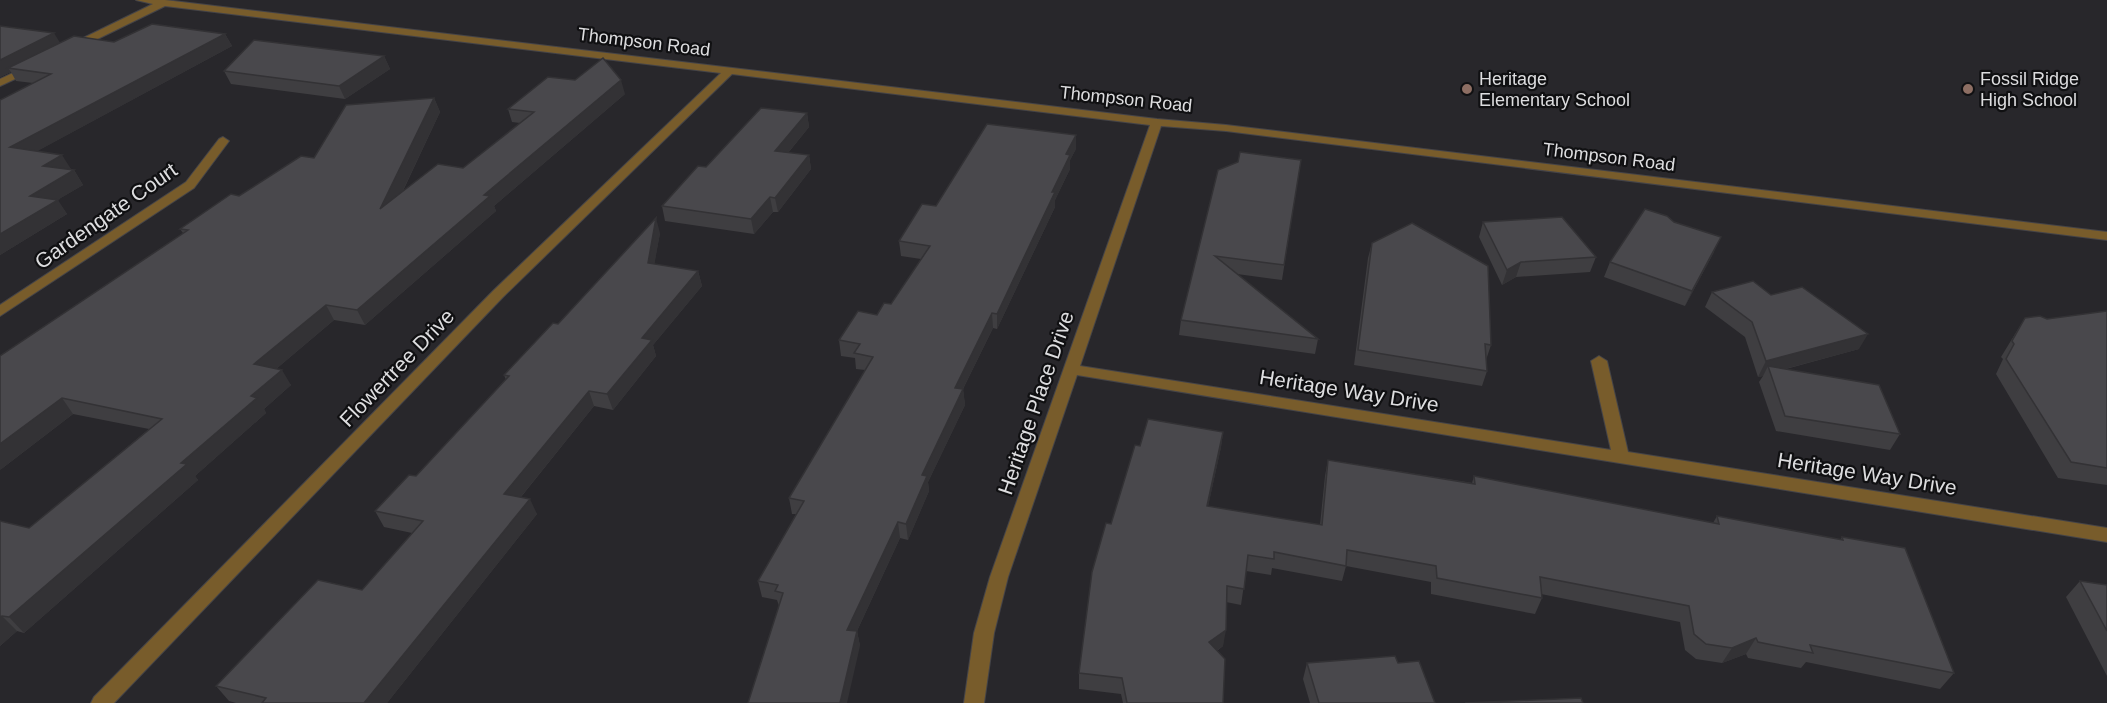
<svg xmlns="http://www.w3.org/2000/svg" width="2107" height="703" font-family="Arial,sans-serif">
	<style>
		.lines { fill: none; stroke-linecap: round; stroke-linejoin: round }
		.minor-casing { stroke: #454448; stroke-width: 2 }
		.minor { fill: #785c2b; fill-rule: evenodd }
		.wall { fill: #3f3e41 }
		.shaded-wall { fill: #333235 }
		.building { fill: #49484c; stroke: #333235; stroke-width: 1.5 }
		.education-dot { fill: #8d6e63; stroke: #101012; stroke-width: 2 }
		.labels { text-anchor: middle; stroke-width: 4.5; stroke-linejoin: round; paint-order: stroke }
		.far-street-label { font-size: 18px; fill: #dddddf; stroke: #101012 }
		.far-poi-label { font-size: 18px; fill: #dddddf; stroke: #101012; text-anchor: start }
		.street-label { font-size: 21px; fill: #dddddf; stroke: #101012 }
	</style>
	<rect width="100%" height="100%" fill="#28272b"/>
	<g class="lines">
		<defs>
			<g id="minor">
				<polygon points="136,0 165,0 1157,119 1226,125 2107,232 2107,240 1226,131 1161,126 1080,366 1611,450 1591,361 1599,356 1607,361 1628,452 2107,528 2107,542 1077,375 1008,577 994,633 984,703 964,703 974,633 990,577 1150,125 732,74 503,297 114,703 91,703 94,697 493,291 721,73 165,6 77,49 69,49 69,45 153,4"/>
				<polygon points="30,65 34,66 34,70 0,86 0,79"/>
				<polygon points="223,137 229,141 194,188 0,316 0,305 186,182 219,139"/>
			</g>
		</defs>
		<use href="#minor" class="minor-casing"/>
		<use href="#minor" class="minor"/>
	</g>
	<g class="wall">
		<polygon points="0,26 60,43 114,42 225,34 232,46 37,151 71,169 70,170 74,170 83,185 57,200 67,214 0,255 0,100 33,83 16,81 11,72 0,77"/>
		<polygon points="384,56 390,69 345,99 231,84 224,71"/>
		<polygon points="625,94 494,206 496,211 365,325 334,320 276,369 291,385 264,409 266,413 195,476 198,480 24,633 17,631 0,646 0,521 29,528 149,429 73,414 0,470 183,233 180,229 239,196 434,98 440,112 402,193 463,168 520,123 512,122 508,109"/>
		<polygon points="807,113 809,127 788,153 809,155 811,169 778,212 773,212 754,234 665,221 662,206 706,167"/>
		<polygon points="1076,149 1070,160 1070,169 1055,200 1055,207 997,329 993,328 963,389 965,405 928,482 929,491 908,540 900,538 857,631 860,646 779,606 777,600 762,597 758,581 796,514 792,514 789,498 865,370 856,369 855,358 841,356 839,340 877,315 891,304 921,259 901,256 899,241 936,206"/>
		<polygon points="1301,160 1282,280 1237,274 1318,339 1315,354 1179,335 1181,320 1218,170"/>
		<polygon points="1483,222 1596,257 1590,272 1516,277 1502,285 1479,237"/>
		<polygon points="1674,222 1714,252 1685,306 1604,277 1610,262"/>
		<polygon points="660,233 654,264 698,271 702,286 653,345 656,356 613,410 594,406 521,497 537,514 387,703 236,703 229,701 216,686 362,590 412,533 384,527 375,511 416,476 506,380 504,375 558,324"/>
		<polygon points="1372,243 1491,345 1486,360 1487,371 1482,386 1354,365 1368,258"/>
		<polygon points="1712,292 1771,295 1859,349 1786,369 1900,434 1890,450 1776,431 1759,382 1763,376 1758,377 1745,337 1705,307"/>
		<polygon points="2107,311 2107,485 2058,478 1996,374 2003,359 2001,357 2015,334 2025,318 2047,319"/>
		<polygon points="1223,432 1221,447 1208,506 1320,525 1325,476 1328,460 1472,483 1474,476 1713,523 1717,516 1840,540 1842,537 1954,673 1940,689 1806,662 1801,668 1748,658 1746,654 1722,663 1696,659 1685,650 1680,622 1541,594 1542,598 1535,614 1431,594 1431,582 1346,566 1342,581 1272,568 1271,575 1246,571 1241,605 1226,602 1223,646 1217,651 1223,703 1123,703 1121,694 1079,689 1079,673 1111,524 1140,446"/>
		<polygon points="2080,581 2107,585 2107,676 2066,597"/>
		<polygon points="1307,663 1398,663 1435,703 1310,703 1303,679"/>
	</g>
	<g class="shaded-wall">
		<polygon points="54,33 62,46 8,68 11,72 0,77 0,60"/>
		<polygon points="225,34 232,46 19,161 10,147"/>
		<polygon points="384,56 390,69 345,99 339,86"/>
		<polygon points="621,80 625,94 494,206 496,211 365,325 357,310 484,195"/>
		<polygon points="434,98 440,112 387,224 380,209"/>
		<polygon points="807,113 809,127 778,165 775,151"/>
		<polygon points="1076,135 1076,149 1070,160 1070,169 1055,200 1055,207 997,329 997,314 1052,192 1066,154"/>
		<polygon points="62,155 71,169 52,180 43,166"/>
		<polygon points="809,155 811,169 778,212 775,198"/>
		<polygon points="74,170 83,185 44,208 58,200 67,214 0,255 0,234 30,196"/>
		<polygon points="770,197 773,212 754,234 751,219"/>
		<polygon points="656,218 660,233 652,278 648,263"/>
		<polygon points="1721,237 1714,252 1685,306 1692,291"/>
		<polygon points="1521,262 1516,277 1502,285 1507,270"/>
		<polygon points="698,271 702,286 653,345 656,356 613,410 607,394 642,338"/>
		<polygon points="326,305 334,320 263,380 254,364"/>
		<polygon points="992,313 993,328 956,403 955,388"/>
		<polygon points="1868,334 1859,349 1770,373 1768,366 1763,376 1758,377 1766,361"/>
		<polygon points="282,370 291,385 264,409 266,413 195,476 198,480 24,633 9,617 181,463 251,396"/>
		<polygon points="963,389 965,405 928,482 929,491 908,540 906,524 922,475"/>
		<polygon points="589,391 594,406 511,509 504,494"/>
		<polygon points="62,398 73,414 0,470 0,444"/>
		<polygon points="1223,432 1221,447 1205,521 1207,506"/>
		<polygon points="530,499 537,514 387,703 364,703"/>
		<polygon points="898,522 900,538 850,646 847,630"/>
		<polygon points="2,616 17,631 0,646 0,617"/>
		<polygon points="1226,630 1223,646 1207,658 1209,642"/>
		<polygon points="857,631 860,646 847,703 840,703"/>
		<polygon points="1756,638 1746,654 1722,663 1732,648"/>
	</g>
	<g class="building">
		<polygon points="152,24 225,34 10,147 62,155 43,166 74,170 30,196 58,200 0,234 0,100 51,74 8,68 74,36 114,42"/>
		<polygon points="0,26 54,33 0,60"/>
		<polygon points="254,40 384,56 339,86 224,71"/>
		<polygon points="603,58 621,80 484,195 490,196 357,310 326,305 254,364 282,370 251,396 257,398 181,463 187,464 9,617 2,616 0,617 0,521 29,528 162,419 62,398 0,444 0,356 188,230 180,229 231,194 239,196 301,156 314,158 346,105 434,98 380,209 438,164 463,168 534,112 508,109 548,77 575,80"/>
		<polygon points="761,108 807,113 775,151 809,155 775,198 770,197 751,219 662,206 698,166 706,167"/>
		<polygon points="987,124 1076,135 1066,154 1070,155 1052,192 1055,192 997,314 992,313 955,388 963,389 922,475 927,476 906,524 898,522 847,630 857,631 840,703 748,703 783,593 775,591 778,585 758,581 804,501 789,498 873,357 854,353 860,344 839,340 858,311 877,315 884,303 891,304 930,246 899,241 922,204 936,206"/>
		<polygon points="1240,152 1301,160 1284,265 1215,256 1318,339 1181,320 1218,170 1238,162"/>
		<polygon points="1645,209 1667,216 1674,222 1721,237 1692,291 1610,262"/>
		<polygon points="1562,217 1596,257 1521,262 1507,270 1483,222"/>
		<polygon points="656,218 648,263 698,271 642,338 652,340 607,394 589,391 504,494 530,499 364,703 262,703 266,698 216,686 318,580 362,590 423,521 375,511 409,475 416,476 509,376 504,375 553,323 558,324"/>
		<polygon points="1412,223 1488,266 1491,345 1485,344 1487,371 1358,350 1372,243"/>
		<polygon points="1753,281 1771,295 1802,287 1868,334 1766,361 1752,322 1712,292"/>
		<polygon points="2107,311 2107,468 2071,462 2006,359 2014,344 2012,341 2025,318 2040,316 2047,319"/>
		<polygon points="1768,366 1879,385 1900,434 1785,416"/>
		<polygon points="1148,419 1223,432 1207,506 1322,525 1328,460 1475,484 1474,476 1719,524 1717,516 1843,540 1842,537 1905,548 1954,673 1810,645 1813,653 1758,642 1756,638 1732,648 1706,644 1694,634 1689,606 1540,577 1542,598 1437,578 1436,566 1347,550 1346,566 1274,552 1274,559 1248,555 1244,589 1227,586 1226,630 1209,642 1225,659 1223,703 1127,703 1122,678 1079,673 1092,572 1106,523 1111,524 1135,445 1140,446"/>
		<polygon points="2080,581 2107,585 2107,631"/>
		<polygon points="1395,656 1398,663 1419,661 1435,703 1319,703 1307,663"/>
		<polygon points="1581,698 1583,703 1465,703"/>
	</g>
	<g class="education-dot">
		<circle cx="1467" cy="89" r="6"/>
		<circle cx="1968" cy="89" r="6"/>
	</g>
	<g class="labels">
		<g class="far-street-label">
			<text transform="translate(644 42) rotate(7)" y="6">Thompson Road</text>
			<text transform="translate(1126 99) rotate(6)" y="6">Thompson Road</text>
			<text transform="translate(1609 157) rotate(7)" y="6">Thompson Road</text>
		</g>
		<g class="far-poi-label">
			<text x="1479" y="85">Heritage<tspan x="1479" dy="21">Elementary School</tspan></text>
			<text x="1980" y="85">Fossil Ridge<tspan x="1980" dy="21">High School</tspan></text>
		</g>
		<g class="street-label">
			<text transform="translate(106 216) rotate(-35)" y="7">Gardengate Court</text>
			<text transform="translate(397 368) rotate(-46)" y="7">Flowertree Drive</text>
			<text transform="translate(1349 391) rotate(9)" y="7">Heritage Way Drive</text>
			<text transform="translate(1036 403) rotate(-71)" y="7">Heritage Place Drive</text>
			<text transform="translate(1867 474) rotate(9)" y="7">Heritage Way Drive</text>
		</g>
	</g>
</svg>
